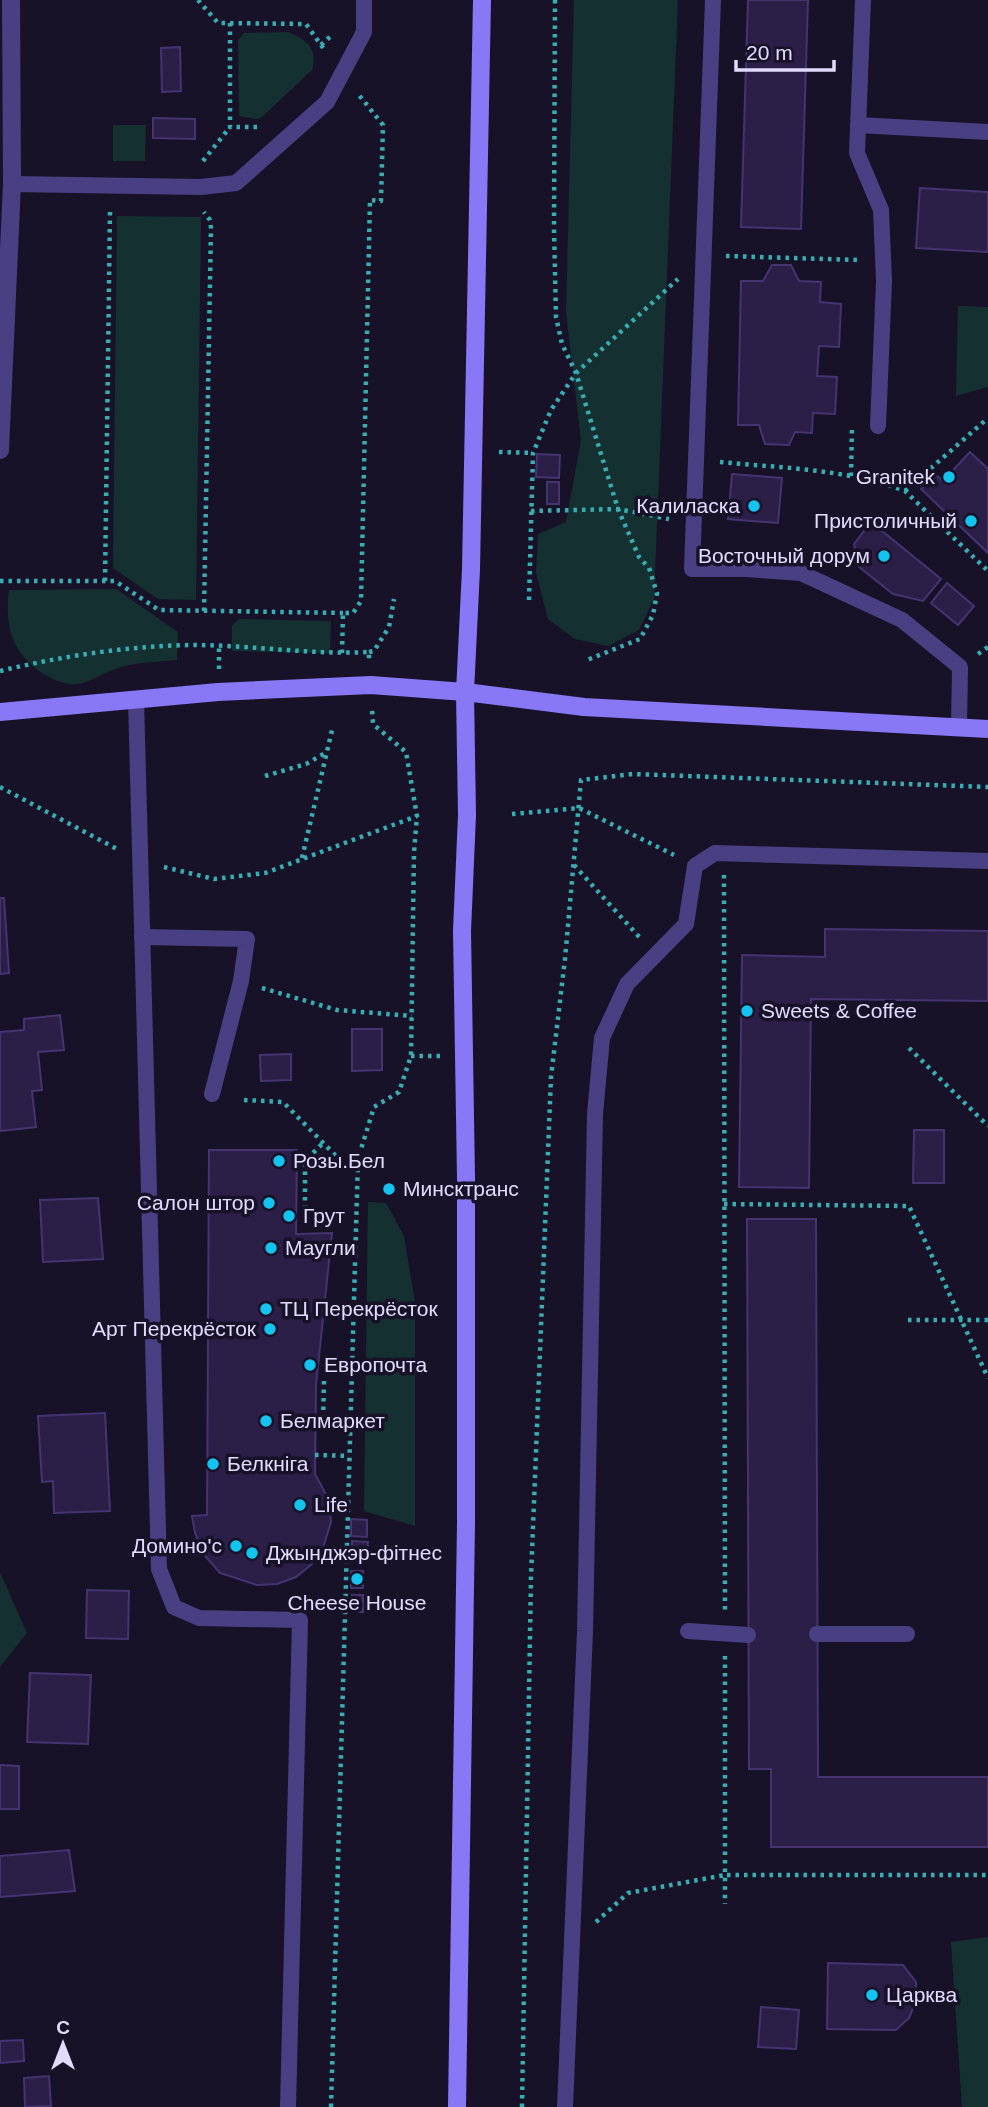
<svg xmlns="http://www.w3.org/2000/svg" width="988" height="2107" font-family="Arial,sans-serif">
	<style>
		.green { fill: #153031 }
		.building { fill: #2b1f47; stroke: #453372; stroke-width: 2 }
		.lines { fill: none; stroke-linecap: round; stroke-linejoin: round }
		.path { stroke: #38aeb3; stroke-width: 4.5; stroke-dasharray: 3.5 5; stroke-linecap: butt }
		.lane { stroke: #494083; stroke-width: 16 }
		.street { stroke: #494083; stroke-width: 18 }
		.secondary { stroke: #8878f6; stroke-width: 18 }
		.poi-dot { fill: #14c4f0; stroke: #181228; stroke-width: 2.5 }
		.labels { text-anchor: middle; stroke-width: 7; stroke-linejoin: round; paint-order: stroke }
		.poi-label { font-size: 21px; fill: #e2dbfd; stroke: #181228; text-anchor: start }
	</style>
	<rect width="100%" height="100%" fill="#181228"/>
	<g class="green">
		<polygon points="574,0 678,0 654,599 639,630 608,646 575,639 548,619 536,573 538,534 566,522 581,440 566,312"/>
		<path d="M288,32C307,40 318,48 312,70L262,117L256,119L239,116L238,40L244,33Z"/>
		<polygon points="113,125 146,125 145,161 113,161"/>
		<polygon points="117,216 201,217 196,600 158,599 113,568"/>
		<polygon points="958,306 988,307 988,387 956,396"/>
		<path d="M116,589L178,632L177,660C156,662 133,662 113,670C101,674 91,682 78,684C69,686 56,681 47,676C13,656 4,628 9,590Z"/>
		<polygon points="239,619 331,621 330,653 232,651 232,626"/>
		<polygon points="368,1202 386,1203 404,1236 415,1302 415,1526 364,1511"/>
		<polygon points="0,1572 27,1633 0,1667"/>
		<polygon points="988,1937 988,2107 962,2107 951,1942"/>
	</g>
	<g class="building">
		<polygon points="748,0 808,0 801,229 741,227"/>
		<polygon points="180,47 181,91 162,92 161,48"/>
		<polygon points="153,118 195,119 195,139 153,138"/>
		<polygon points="920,188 988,192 988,252 916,248"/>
		<polygon points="772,265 791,265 799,281 821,282 820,302 841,304 839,347 819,346 818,363 817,376 837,377 835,414 813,413 812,433 795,432 789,445 765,444 759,425 738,425 741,281 763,281"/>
		<polygon points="970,452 988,469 988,553 921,489 935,474 943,481"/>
		<polygon points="537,454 560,455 559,478 536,477"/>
		<polygon points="732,474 782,478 778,523 728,519"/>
		<rect x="547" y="482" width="12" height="22"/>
		<polygon points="871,522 941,579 923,601 893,594 859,567 854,544"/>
		<polygon points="947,583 974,606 958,625 931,603"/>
		<polygon points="0,898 4,898 9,973 0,974"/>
		<polygon points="825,929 988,931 988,1001 811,999 809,1188 739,1187 742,955 825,957"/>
		<polygon points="60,1015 64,1050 38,1052 42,1090 32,1091 36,1127 0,1131 0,1032 24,1030 24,1019"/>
		<polygon points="352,1029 382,1029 382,1070 352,1071"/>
		<polygon points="291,1054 291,1080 261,1081 260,1055"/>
		<polygon points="914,1130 944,1130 944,1183 913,1183"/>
		<polygon points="209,1150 297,1150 296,1234 332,1233 316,1385 315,1474 329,1500 331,1522 322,1551 312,1564 296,1577 277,1584 257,1585 220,1573 206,1557 195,1533 192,1516 207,1515"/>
		<polygon points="98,1198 103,1259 43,1262 40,1200"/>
		<polygon points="747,1219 816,1219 818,1777 988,1777 988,1847 771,1847 771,1769 749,1769"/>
		<polygon points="105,1413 110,1511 54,1513 53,1481 42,1482 38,1416"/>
		<polygon points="351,1519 367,1520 367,1537 351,1536"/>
		<polygon points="352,1541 368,1542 367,1559 352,1559"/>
		<rect x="351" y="1571" width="12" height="17"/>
		<polygon points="87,1590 129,1591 128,1639 86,1638"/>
		<polygon points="352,1595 363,1595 363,1612 351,1612"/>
		<polygon points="30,1673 91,1675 88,1744 27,1742"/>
		<polygon points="0,1765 19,1766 19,1809 0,1809"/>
		<polygon points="69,1850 75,1891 0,1897 0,1856"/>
		<polygon points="828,1963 903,1965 916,1982 916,2001 909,2018 896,2030 827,2029"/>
		<polygon points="761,2007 799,2010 796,2049 758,2047"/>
		<polygon points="23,2040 24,2061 0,2063 0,2041"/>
		<polygon points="49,2076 51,2106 25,2107 24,2078"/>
	</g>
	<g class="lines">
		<g class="path">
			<polyline points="198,0 218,23 306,24 326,52"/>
			<polyline points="555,0 554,229 556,317 562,344 576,373 618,509 639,557 649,568 657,593 653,615 640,639 587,660"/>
			<polyline points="230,23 230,127 261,127"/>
			<polyline points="321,45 333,34"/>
			<polyline points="203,161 230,127"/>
			<polyline points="726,256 858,260"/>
			<polyline points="499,452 533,453"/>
			<path d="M720,462C781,468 848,469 905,491L988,571"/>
			<polyline points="851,476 852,428"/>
			<polyline points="905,491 988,418"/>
			<polyline points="531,511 618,509 669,519"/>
			<polyline points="0,581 115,581 159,610 343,613"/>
			<polyline points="105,581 110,210"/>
			<polyline points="529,600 533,453 551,410 576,373 678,279"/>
			<polyline points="204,611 211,228 210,220 204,212"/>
			<polyline points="369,652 374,651 389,627 394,599"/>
			<polyline points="342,653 343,613 353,613 361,601 370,200 381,201 383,125 359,95"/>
			<polyline points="978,654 988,647"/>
			<polyline points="219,669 219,646"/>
			<path d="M0,671C63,656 127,646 192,645C251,645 310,655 369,652V661"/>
			<polyline points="265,776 306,764 327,752"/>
			<polyline points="0,787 117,849"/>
			<polyline points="512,814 579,808 674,855"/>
			<polyline points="302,858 333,726"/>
			<polyline points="574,865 641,939"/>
			<polyline points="164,867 214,879 265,873 417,816"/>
			<polyline points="724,875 725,1612"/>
			<polyline points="262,988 337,1010 412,1016"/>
			<polyline points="909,1048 988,1126"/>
			<polyline points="411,1056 442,1056"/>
			<polyline points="244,1100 283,1102 338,1158 358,1159"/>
			<polyline points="724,1204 909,1206 988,1378"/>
			<polyline points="305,1226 305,1161 323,1143"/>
			<polyline points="908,1320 988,1320"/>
			<polyline points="324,1381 323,1424 350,1424"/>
			<polyline points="315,1455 349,1456"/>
			<polyline points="725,1656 725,1875 988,1875"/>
			<polyline points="596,1922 628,1893 725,1875 725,1904"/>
			<polyline points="331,2107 358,1159 374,1107 399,1092 411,1056 414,852 417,816 406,752 373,724 372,709"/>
			<polyline points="522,2107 531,1577 551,1077 565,959 581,780 633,774 988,787"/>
		</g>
		<g class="lane">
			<polyline points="713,0 692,569 746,569 801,573 902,620 960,667 959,727"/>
			<polyline points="863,0 857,153 881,210 884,281 878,426"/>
			<polyline points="858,125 988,132"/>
			<polyline points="12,184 201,187 236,183 327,102 364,32 364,0"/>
			<polyline points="136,699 159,1569 174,1607 199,1618 300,1620 288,2107"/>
			<polyline points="142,937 247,939 241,981 212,1094"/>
			<polyline points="688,1631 748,1635"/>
			<polyline points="817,1634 907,1634"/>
			<polyline points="565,2107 585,1631 595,1114 602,1038 627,984 686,924 695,866 715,853 988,861"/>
		</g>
		<polyline class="street" points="0,450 12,184 11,0"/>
		<g class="secondary">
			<polyline points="0,712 218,692 371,685 465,692 584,707 988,729"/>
			<polyline points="457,2107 466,1523 466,1178 462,931 467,815 465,692 471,569 482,0"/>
		</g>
	</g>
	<g class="poi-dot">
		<circle cx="949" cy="477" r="7"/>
		<circle cx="754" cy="506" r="7"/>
		<circle cx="971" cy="521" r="7"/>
		<circle cx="884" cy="556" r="7"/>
		<circle cx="747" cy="1011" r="7"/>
		<circle cx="279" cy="1161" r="7"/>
		<circle cx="389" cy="1189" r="7"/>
		<circle cx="269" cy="1203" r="7"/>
		<circle cx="289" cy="1216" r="7"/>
		<circle cx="271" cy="1248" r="7"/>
		<circle cx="266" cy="1309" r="7"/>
		<circle cx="270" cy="1329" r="7"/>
		<circle cx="310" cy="1365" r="7"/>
		<circle cx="266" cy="1421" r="7"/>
		<circle cx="213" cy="1464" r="7"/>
		<circle cx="300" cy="1505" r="7"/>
		<circle cx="236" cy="1546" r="7"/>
		<circle cx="252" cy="1553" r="7"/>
		<circle cx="357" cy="1579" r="7"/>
		<circle cx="872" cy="1995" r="7"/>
	</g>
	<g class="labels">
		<g class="poi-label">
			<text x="935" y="484" text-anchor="end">Granitek</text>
			<text x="740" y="513" text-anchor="end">Калиласка</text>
			<text x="957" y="528" text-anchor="end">Пристоличный</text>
			<text x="870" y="563" text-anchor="end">Восточный дорум</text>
			<text x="761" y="1018">Sweets &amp; Coffee</text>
			<text x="293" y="1168">Розы.Бел</text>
			<text x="403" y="1196">Минсктранс</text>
			<text x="255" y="1210" text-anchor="end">Салон штор</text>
			<text x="303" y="1223">Грут</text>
			<text x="285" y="1255">Маугли</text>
			<text x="280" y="1316">ТЦ Перекрёсток</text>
			<text x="256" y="1336" text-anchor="end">Арт Перекрёсток</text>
			<text x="324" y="1372">Европочта</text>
			<text x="280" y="1428">Белмаркет</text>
			<text x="227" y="1471">Белкніга</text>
			<text x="314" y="1512">Life</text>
			<text x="222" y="1553" text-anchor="end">Домино'c</text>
			<text x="266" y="1560">Джынджэр-фітнес</text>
			<text x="357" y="1610" text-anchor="middle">Cheese House</text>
			<text x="886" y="2002">Царква</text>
		</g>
	</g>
	<g transform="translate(63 2044)" stroke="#181228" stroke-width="5" paint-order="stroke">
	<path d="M0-5L12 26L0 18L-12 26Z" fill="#e2dbfd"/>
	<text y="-10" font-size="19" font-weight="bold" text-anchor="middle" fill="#e2dbfd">С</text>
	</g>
	<path d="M736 60v10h98v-10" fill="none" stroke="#e2dbfd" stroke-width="3.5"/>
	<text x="746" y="60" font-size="21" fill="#e2dbfd" stroke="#181228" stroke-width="5" paint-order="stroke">20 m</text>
</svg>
